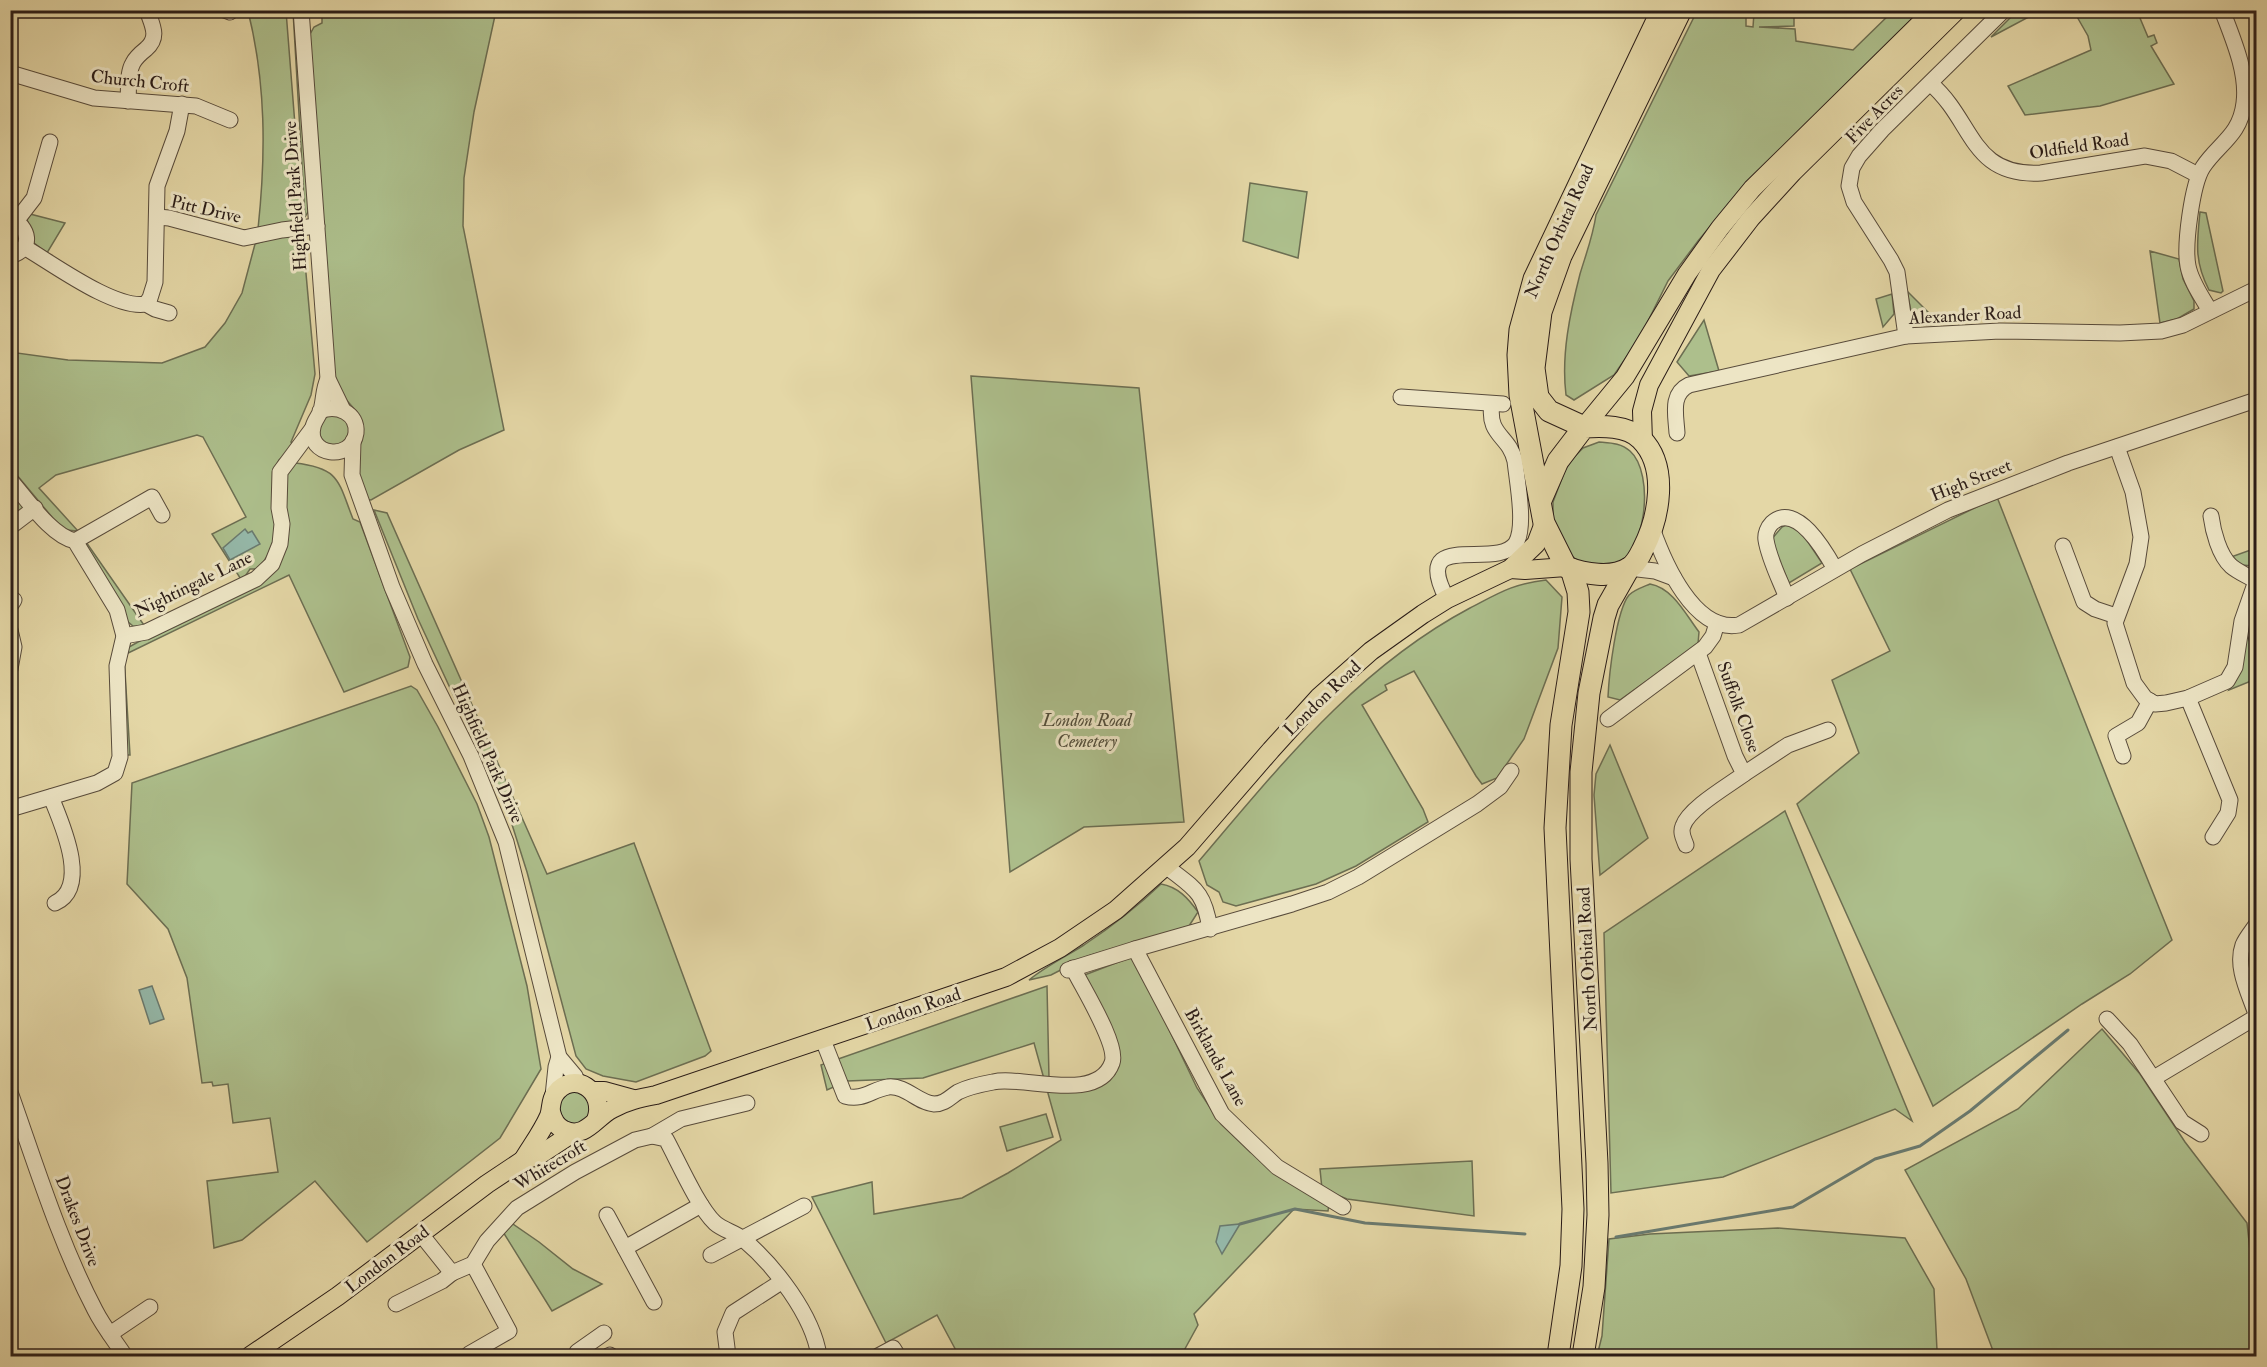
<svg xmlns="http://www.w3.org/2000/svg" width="2267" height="1367" font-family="'IM FELL Double Pica',serif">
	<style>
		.green { fill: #adbf8c; stroke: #6c6e52; stroke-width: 1.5 }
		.water { fill: #95b9aa; stroke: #6a7a6f; stroke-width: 1.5 }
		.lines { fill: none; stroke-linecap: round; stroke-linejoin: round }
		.stream { stroke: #6a7a6f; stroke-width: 3 }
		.minor-casing { stroke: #584b3b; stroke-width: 17 }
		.major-casing { stroke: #2a1c17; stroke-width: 20 }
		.highway-casing { stroke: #2a1c17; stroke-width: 23 }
		.minor { stroke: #ede5c5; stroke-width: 15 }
		.major { stroke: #e4d7a6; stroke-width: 18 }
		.highway { stroke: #e4d7a6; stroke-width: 21 }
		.labels { text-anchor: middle; stroke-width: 6; stroke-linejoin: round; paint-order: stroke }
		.street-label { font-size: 18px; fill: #2a1c17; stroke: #ede5c5 }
		.park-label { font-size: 18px; font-style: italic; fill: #514d3a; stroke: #ede5c5 }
	</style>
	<rect width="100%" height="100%" fill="#e4d7a6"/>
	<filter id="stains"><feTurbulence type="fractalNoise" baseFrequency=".00333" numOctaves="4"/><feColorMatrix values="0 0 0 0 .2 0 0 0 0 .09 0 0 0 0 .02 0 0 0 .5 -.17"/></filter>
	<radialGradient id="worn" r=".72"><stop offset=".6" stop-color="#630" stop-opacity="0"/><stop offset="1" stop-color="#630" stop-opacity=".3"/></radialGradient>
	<g class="green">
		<path d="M248,11H286L302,214L292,222L258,229C266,154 266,83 248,11Z"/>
		<polygon points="293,11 295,11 309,210 305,217"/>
		<polygon points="309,11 496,11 474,112 464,178 463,226 504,430 459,450 371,500 365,499 359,482 357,412 342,395 334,374 309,36 314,27 322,23 322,16 318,16"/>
		<path d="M1697,11H1746V26L1753,27L1754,13H1749V11H1794V26L1759,27L1795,29L1796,41L1853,50L1893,11H1922L1739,192L1698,241L1668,281L1639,339L1614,375L1574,400L1566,395C1561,355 1570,313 1580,274C1586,254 1593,236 1596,215Z"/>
		<polygon points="2017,11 2040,11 1991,37"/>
		<polygon points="2089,11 2137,11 2148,37 2154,35 2157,43 2151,46 2174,84 2100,106 2025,115 2008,86 2091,50 2088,36 2076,15"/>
		<polygon points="1250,183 1307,192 1298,258 1243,241"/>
		<path d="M2200,212L2206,213L2223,291L2221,293L2209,290C2194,261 2197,243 2200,212Z"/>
		<polygon points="30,214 65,223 47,253 34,243 33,233 27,220"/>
		<polygon points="296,235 303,240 315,374 311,395 291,442 295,446 279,460 274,470 278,521 271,550 259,569 250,569 242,581 212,534 246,517 203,437 197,435 56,475 39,488 78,531 66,530 57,523 11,468 10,352 68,360 162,363 205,347 225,323 242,293 255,244 276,237"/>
		<polygon points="2150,251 2179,259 2183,279 2194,301 2194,309 2177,319 2160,323"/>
		<polygon points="1907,291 1940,324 1922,325 1913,322"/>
		<polygon points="1892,294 1894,314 1883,327 1876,299"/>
		<polygon points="1704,320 1719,371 1689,376 1677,362"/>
		<polygon points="971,376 1139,388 1184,822 1084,827 1010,872"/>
		<circle cx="334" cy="430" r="15"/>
		<path d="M1599,442C1611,443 1621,443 1630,451C1655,473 1647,558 1611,566C1603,568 1592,566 1583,566L1569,553L1553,518V502L1565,470L1573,458L1583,448Z"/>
		<path d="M295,463C340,468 338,481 353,519L360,522L410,657L408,667L344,692L289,575L124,655L130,755H124L122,651L275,565L284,479Z"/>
		<polygon points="11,491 24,507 11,520"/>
		<polygon points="1997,497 2114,796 2172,940 2130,974 2082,1004 1933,1106 1797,804 1859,753 1832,680 1890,651 1850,569"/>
		<polygon points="374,510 387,513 547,874 634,843 711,1051 705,1056 636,1082 603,1076 586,1069 576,1056 527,872 509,815 418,619"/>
		<polygon points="1794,521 1822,563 1789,583 1770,541 1782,527"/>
		<polygon points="86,542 146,628 133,626 127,621 84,548"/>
		<polygon points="2256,548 2256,560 2254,566 2241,565 2231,557"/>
		<path d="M1546,580L1562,597L1558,648L1524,739L1497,778L1482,784L1476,776L1414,671L1385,685L1387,690L1362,705L1423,809L1428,822L1356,866L1316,884L1236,906L1223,902L1219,892L1207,885L1199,861C1280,766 1357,668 1470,608C1499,593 1512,584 1546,580Z"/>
		<path d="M1650,584C1673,588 1686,615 1699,632L1698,644L1620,700L1608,697C1609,675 1616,611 1629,595C1634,590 1643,587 1650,584Z"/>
		<polygon points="2256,598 2256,630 2250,633 2247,628"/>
		<polygon points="2246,632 2256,658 2256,679 2229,690 2241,670"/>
		<polygon points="411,686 417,690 438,727 477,804 489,837 527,986 541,1069 500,1138 367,1242 315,1181 242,1240 214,1248 207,1181 278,1172 270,1118 233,1123 228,1084 213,1086 212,1082 202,1083 187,978 168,929 127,884 132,783"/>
		<polygon points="1610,745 1648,838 1600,875 1594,795 1596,774"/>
		<polygon points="1785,811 1912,1121 1895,1109 1723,1177 1611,1193 1604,933"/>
		<path d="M1161,884C1178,887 1188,898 1198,912L1189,926L1088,956L1051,975L1029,980C1046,966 1065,957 1084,945C1111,927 1137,907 1161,884Z"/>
		<polygon points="1134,956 1197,1088 1221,1124 1250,1152 1301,1188 1329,1204 1328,1211 1294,1209 1194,1314 1198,1325 1181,1356 959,1356 937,1315 886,1343 812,1197 872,1182 874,1214 962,1198 1008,1173 1061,1140 1034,1043 923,1078 847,1081 827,1090 821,1065 1047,986 1049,1078 1103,1084 1115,1074 1119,1062 1082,976"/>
		<polygon points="2102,1029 2140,1074 2185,1142 2247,1223 2256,1305 2256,1347 2229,1356 1995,1356 1966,1279 1905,1170 2018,1109"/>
		<path d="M571,1090L588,1094L591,1116L577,1125C563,1122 559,1117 559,1102Z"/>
		<polygon points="1046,1114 1053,1137 1007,1151 1000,1127"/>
		<polygon points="1472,1161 1474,1216 1347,1199 1322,1189 1320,1169"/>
		<polygon points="507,1220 539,1242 573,1269 602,1284 552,1311 500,1227"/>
		<polygon points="1778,1228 1905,1238 1934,1289 1937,1350 1955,1356 1597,1356 1602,1336 1609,1239 1650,1234"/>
	</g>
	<g class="water">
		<polygon points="245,529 248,533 252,531 260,544 230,560 223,548"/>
		<polygon points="152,986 164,1019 150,1024 139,990"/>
		<polygon points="1240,1224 1222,1254 1216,1242 1220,1226"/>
	</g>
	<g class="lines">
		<g class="stream">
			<polyline points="1240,1224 1295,1209 1365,1223 1525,1234"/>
			<polyline points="1616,1237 1793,1207 1875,1159 1920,1146 1970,1111 2068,1030"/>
		</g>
		<defs>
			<g id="minor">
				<polyline points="225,10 230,12"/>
				<polyline points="301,10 328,379 343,410"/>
				<polyline points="10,73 94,98 196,106 230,120"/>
				<path d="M1931,84C1974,121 1970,177 2041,173L2145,156L2171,161L2198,175"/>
				<path d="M128,101C129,89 127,73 133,63C136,57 141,53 146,49C160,37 152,25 147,10"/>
				<path d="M10,217C29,227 35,249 10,256"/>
				<polyline points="157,217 169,218 244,238 282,230 317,226"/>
				<polyline points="17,220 34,198 50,142"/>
				<path d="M24,247C52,263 115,310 146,304L155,309L169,313"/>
				<polyline points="146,304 150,298 155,282 157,186 177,131 182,104"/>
				<path d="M2210,311C2202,297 2191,282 2188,266C2184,246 2192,184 2203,167C2219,143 2240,136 2244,103C2248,73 2233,39 2222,10"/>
				<polyline points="1906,336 1897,272 1891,260 1854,202 1849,186 1852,168 1859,156 1882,130 2004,10"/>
				<polyline points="1401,397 1503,404"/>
				<path d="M320,411C337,404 358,413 356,433C352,462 306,456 313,427C314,421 319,416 321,410C324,400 323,389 328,379"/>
				<path d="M1677,433C1676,415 1670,394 1689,385L1906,336L2000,331L2120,333L2161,331L2183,325L2256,289"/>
				<polyline points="353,441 352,475 392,587 425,664 471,756 506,842 559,1057 575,1076 578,1084"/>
				<polyline points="2117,447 2133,492 2141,537 2137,564 2115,623 2134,683 2145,698 2155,704 2166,703 2188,698 2227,681 2235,667 2242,621 2256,581"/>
				<path d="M10,480C27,499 51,536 75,541L117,610L124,636L117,666L120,757L115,773L97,783L10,809"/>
				<path d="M2211,516C2213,531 2219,555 2231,566C2238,572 2248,576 2256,581"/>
				<polyline points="10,527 35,508"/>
				<path d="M1652,528C1664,562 1694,633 1739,625L1862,554L1948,510L2068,463L2256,400"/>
				<polyline points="75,541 152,497 162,515"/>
				<polyline points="2063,546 2084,602 2095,609 2116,616"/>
				<polyline points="1629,568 1655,571 1674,578"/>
				<path d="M1787,598C1780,580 1769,559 1766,540C1765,534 1768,527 1772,523C1796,501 1825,551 1835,569"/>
				<path d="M1447,599C1409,527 1497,572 1516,543C1526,526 1517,481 1515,461C1509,435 1487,436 1492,404"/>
				<polyline points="10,606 14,600"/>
				<polyline points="10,630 14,647 10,669"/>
				<polyline points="124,636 146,632 256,579 272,564 280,544 282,524 279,508 280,472 312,429"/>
				<polyline points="2188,698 2230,800 2228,813 2213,837"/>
				<polyline points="1608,719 1705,647 1713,636 1717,623"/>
				<polyline points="2123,756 2116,736 2138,723 2150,701"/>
				<polyline points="1744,774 1788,745 1828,730"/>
				<path d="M51,797C61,822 91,887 55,903"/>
				<path d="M1686,845C1684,839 1680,833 1683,826C1689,808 1728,786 1744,774L1735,756L1698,653"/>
				<path d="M1167,867C1195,889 1204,891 1210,929"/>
				<path d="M2256,925C2252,931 2246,938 2243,945C2235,967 2249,993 2256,1014"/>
				<polyline points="1135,949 1222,1114 1277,1167 1343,1207"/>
				<polyline points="1068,970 1135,949 1292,904 1328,892 1358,877 1477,804 1500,787 1511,771"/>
				<polyline points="2107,1019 2130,1044 2182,1122 2201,1134"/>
				<path d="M823,1040L845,1096C863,1101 871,1090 888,1087C906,1085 918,1103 934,1104C945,1104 950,1097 958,1092C968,1087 982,1084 993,1082C1023,1075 1097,1104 1112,1063C1119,1045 1082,987 1073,968"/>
				<polyline points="2154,1078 2256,1017"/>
				<path d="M10,1092C36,1165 59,1241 95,1310C103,1326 115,1341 125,1356"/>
				<polyline points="553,1096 556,1067 559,1057"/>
				<polyline points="652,1136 681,1119 747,1103"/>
				<polyline points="607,1215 654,1302"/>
				<path d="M420,1233L452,1273L473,1264L487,1241L517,1208L575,1172L635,1140L652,1136L666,1139C678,1161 698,1207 715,1223C723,1230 734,1232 743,1239C774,1265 813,1315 819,1356"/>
				<polyline points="625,1248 701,1205"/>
				<polyline points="711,1255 804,1206"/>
				<polyline points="396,1304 442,1281 452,1273"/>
				<polyline points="110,1334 150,1307"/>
				<polyline points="469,1354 509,1331 473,1264"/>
				<polyline points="579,1356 577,1352 604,1333"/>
				<polyline points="608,1356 610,1355"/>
				<polyline points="728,1356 725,1332 733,1313 781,1282"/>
				<polyline points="878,1356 893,1348 898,1356"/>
			</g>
			<g id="major">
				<polyline points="1584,427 1625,377 1687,274 1720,228 1752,189 1934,10"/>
				<polyline points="1643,441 1642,411 1649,385 1711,270 1751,218 1793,172 1957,10"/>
				<polyline points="1510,569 1525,570 1566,567"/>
				<polyline points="593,1091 604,1091 633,1099"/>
				<path d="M551,1112C553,1120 557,1127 564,1130C585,1140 596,1117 612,1109C626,1101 640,1098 656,1095L1006,977L1060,948L1116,910L1187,847L1271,750L1319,697L1371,651L1423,614L1447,599L1510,569L1536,544L1544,523"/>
				<path d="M523,1160C532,1145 542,1132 549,1116C552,1108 550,1101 555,1094C573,1069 607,1091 596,1120"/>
				<polyline points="250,1356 338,1296 487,1184 523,1160 538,1156 573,1133"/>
			</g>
			<g id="highway">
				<polyline points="1584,427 1549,411 1538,397 1534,368 1541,312 1561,256 1681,10"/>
				<path d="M1541,500L1558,461L1584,427C1602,426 1627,425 1641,439C1669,467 1659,518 1643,549C1640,555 1636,564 1629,568C1612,579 1584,574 1566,567L1544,523L1520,395L1518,355L1520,330L1534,279L1662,10"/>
				<polyline points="1558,1356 1571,1266 1573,1209 1555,828 1561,725 1579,612 1578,592 1571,569"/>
				<polyline points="1583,1356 1594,1287 1598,1215 1597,1163 1581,859 1581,772 1589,693 1604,618 1608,605 1629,568"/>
			</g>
		</defs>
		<use href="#minor" class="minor-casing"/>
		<use href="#major" class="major-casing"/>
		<use href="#highway" class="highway-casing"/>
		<use href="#minor" class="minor"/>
		<use href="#major" class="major"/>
		<use href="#highway" class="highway"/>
	</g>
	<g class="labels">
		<g class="street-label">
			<text transform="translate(140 81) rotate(6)" y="6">Church Croft</text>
			<text transform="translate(1874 114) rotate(-46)" y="6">Five Acres</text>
			<text transform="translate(2079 146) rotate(-8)" y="6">Oldfield Road</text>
			<text transform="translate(295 196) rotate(-94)" y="6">Highfield Park Drive</text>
			<text transform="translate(206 209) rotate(13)" y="6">Pitt Drive</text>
			<text transform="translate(1559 231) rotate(-66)" y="6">North Orbital Road</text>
			<text transform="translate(1965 315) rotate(-3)" y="6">Alexander Road</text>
			<text transform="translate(1971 480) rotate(-22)" y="6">High Street</text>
			<text transform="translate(193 584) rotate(-26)" y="6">Nightingale Lane</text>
			<text transform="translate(1322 698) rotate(-44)" y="6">London Road</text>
			<text transform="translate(1739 707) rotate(70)" y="6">Suffolk Close</text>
			<text transform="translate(488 753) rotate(66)" y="6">Highfield Park Drive</text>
			<text transform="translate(1587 959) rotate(-93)" y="6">North Orbital Road</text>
			<text transform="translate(913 1009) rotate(-19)" y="6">London Road</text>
			<text transform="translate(1216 1057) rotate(61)" y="6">Birklands Lane</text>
			<text transform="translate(550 1165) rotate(-31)" y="6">Whitecroft</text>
			<text transform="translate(78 1221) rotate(69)" y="6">Drakes Drive</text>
			<text transform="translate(387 1259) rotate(-37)" y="6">London Road</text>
		</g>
		<g class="park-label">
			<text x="1087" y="726">London Road<tspan x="1087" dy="21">Cemetery</tspan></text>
		</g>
	</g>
	<rect width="2267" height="1367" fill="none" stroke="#e4d7a6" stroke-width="36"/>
	<rect x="12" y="12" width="2243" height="1343" fill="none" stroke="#2a1c17" stroke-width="3"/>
	<rect x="18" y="18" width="2231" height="1331" fill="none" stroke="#2a1c17" stroke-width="1.5"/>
	<rect width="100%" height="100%" filter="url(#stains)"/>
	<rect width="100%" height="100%" fill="url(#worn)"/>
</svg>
